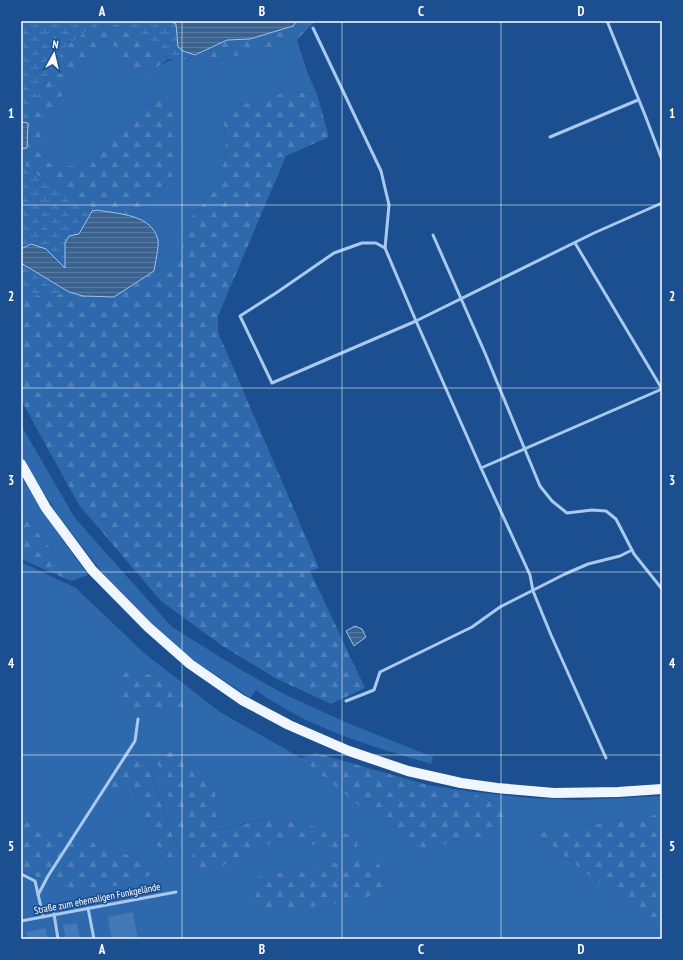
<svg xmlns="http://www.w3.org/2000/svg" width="683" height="960" font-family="'PT Sans Narrow',sans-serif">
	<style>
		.grass { fill: #2e69ad; fill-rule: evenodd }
		.forest { fill: url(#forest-firs) }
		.wetland { fill: url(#wetland-marsh) }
		.water { fill: url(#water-rules); stroke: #9cc4f0 }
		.building { fill: #4478b7 }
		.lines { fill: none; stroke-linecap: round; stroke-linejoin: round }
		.service { stroke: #a9c9ee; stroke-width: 3 }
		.primary { stroke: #f0f6ff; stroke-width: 10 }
		.grid { fill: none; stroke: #fff; stroke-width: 1; stroke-opacity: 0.55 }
		.labels { text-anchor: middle; stroke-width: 3.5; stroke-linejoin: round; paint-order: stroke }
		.street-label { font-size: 10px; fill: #fff; stroke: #1b4f8f }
		.neatline { fill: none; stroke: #fff; stroke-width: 1.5 }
		.grid-label { font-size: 13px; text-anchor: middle; font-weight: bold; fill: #fff }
	</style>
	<defs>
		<pattern id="forest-firs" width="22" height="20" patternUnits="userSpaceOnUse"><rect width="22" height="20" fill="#2e69ad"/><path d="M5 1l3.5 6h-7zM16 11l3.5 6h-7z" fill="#4d80b9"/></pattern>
		<pattern id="wetland-marsh" width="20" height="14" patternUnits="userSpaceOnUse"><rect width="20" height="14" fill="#2e69ad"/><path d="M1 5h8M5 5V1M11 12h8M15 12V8" fill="none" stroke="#4d80b9"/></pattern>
		<pattern id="water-rules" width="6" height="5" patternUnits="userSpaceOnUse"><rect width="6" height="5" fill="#3c6290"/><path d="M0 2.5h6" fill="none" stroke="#597aa1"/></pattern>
	</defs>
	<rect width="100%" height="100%" fill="#1b4f8f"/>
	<g class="grass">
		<path d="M297,40L308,74L317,94L290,92L224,122L226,151L221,175L203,204L183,226L182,256L173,262L154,271L158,241L151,226L135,217L173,176L168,104L169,92L165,85L147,101L117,134L111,136L99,156L78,166H60L50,165L42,153V126L80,67L95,49L114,45L124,61L151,72C167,61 175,53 194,64L220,60Z"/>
		<path d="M21,425L73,515L88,533L172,627L241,670L284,694L345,722L433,757L431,764C371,746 307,728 256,690L250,698L195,661L167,639L121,594L100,570L60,518L23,461L21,457Z"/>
		<polygon points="21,477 62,539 88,575 71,581 72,574 35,529 21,508"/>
		<path d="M21,562L76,588L144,653L220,712L301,758L321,757L361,807L395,828L407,850L509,815L511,810L467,791L528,798L581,800L662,796V814L536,833L662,933V939H21V871L52,883L142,860L29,820L21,827ZM169,747L203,771L215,788L217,814L209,832L268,818L300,823L352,835L358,839L333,850L292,839L275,842L242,854L223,866L192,859L194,842ZM142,749L181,856L179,864L161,857L150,826L131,786Z"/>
	</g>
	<g class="forest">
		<polygon points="297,21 317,21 313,23 297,40 220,60 194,64 187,60 227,40 250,39 293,26"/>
		<polygon points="94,26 120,28 152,46 168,59 151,72 136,75 124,61 114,45 95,49 80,67 42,126 42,153 50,164 60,166 78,166 99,156 111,136 117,134 147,101 165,85 169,92 168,104 181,134 173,176 135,217 97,210 27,169 22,158 27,148 28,123 41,89 65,47"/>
		<polygon points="290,92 317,94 329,137 286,156 218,316 218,332 319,568 310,571 365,688 331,704 277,679 221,645 161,601 79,505 21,400 21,289 42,297 69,292 83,296 114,297 154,271 173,262 182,256 183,226 203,204 221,175 226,151 224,122 235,108 260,98"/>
		<polygon points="21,508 35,529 72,574 71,581 21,559"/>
		<polygon points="138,670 176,686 186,697 185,707 167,712 131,710 121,701 117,688 120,679 126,672"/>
		<polygon points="130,747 142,749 181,857 179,864 169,866 161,857 150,826 131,786 118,799 110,797 109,788 121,754"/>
		<polygon points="169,747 203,771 215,788 217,814 210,832 268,818 300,823 352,835 358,839 357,847 333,850 292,839 275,842 243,854 223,866 207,870 198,869 192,859 194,842 183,840 154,753 158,748"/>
		<polygon points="316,753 428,785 467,791 511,810 502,832 463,841 407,850 395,828 361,807 301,758"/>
		<polygon points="662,814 662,933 536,833"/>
		<polygon points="29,820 142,860 154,872 139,882 77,892 21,871 21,827"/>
		<path d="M375,856C382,871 388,877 380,893L352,901L282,911L267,909L253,898L255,877Z"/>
	</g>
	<g class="wetland">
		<polygon points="21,21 170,21 176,24 178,47 183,51 195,55 187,60 168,59 152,46 120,28 94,26 65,47 41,89 28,123 21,122"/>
		<polygon points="27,148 22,158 27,169 97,210 91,211 79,234 70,236 65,256 65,269 31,244 21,249 21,149"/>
		<polygon points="21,263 69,292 42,297 21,289"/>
	</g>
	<g class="water">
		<polygon points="170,21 297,21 293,26 250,39 227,40 195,55 183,51 178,47 176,24"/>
		<polygon points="21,122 28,123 27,148 21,149"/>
		<path d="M97,210C118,214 152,214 158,240C159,247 155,263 154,271L114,297L83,296L69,292L21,263V249L31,244L46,249L65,268V243L69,236L79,234L92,211Z"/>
		<polygon points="355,626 362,629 366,637 354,646 346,631"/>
	</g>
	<g class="building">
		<polygon points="133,912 138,939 112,939 108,917"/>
		<polygon points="77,923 80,939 66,939 63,925"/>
		<polygon points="46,928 47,939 28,939 26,932"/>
	</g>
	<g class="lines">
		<g class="service">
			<polyline points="607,21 645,115 662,160"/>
			<polyline points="313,28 381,171 389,205 385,248 416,321 481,468 530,575 533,591 551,635 606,758"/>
			<polyline points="550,137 638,100"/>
			<polyline points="433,235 485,353 540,486 552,501 567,513 592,510 606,511 616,519 634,554 662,589"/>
			<polyline points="575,243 662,389"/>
			<polyline points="385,248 376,243 362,243 334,253 276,293 240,316 272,383 416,321 594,233 662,203"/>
			<polyline points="481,468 662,389"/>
			<polyline points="346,701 374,690 380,672 472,627 500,607 565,574 588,564 620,556 632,550"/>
			<polyline points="21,874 35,881 43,916"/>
			<polyline points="38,895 48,876 135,741 138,719"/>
			<polyline points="88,908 94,939"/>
			<polyline points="54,914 58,939"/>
			<polyline points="21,921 176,892"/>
		</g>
		<polyline class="primary" points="21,464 46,508 92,570 148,627 190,664 242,700 289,725 349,751 408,771 461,783 497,788 554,793 618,792 662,789"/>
	</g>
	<path class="grid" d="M182,21V939M342,21V939M501,21V939M21,205H662M21,388H662M21,572H662M21,755H662"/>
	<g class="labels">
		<g class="street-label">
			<text transform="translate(97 898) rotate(-11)" y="4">Straße zum ehemaligen Funkgelände</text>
		</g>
	</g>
	<rect width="683" height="960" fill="none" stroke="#1b4f8f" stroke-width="44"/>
	<g transform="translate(54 54) rotate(8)" stroke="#1b4f8f" stroke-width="3" paint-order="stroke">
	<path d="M0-3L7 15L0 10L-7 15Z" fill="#ffffff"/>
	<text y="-6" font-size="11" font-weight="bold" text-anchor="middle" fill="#ffffff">N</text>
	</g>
	<rect x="22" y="22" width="639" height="916" class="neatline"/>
	<g class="grid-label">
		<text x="102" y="16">A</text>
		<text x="262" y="16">B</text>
		<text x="421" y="16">C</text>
		<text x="581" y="16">D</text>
		<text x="11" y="118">1</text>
		<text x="672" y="118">1</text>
		<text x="11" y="301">2</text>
		<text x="672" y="301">2</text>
		<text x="11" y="485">3</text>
		<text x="672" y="485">3</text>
		<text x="11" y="668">4</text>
		<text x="672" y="668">4</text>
		<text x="11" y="851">5</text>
		<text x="672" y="851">5</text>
		<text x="102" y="954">A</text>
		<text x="262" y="954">B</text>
		<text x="421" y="954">C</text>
		<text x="581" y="954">D</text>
	</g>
</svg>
